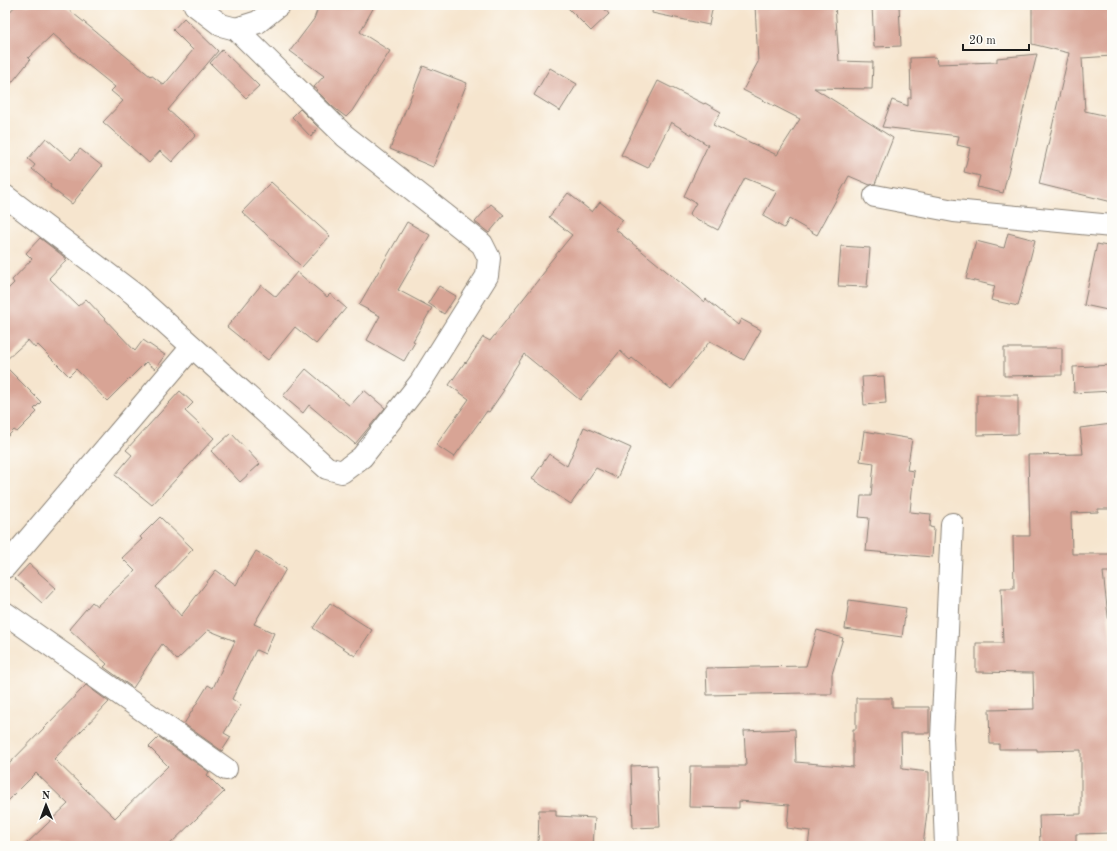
<svg xmlns="http://www.w3.org/2000/svg" width="1117" height="851" font-family="'Old Standard TT',serif">
	<style>
		.building { fill: #d8a495 }
		.lines { fill: none; stroke-linecap: round; stroke-linejoin: round }
		.minor-casing { stroke: #898075; stroke-width: 24 }
		.minor { stroke: #fff; stroke-width: 22 }
	</style>
	<rect width="100%" height="100%" fill="#fdfcf7"/>
	<filter id="ink" filterUnits="userSpaceOnUse"><feTurbulence type="fractalNoise" baseFrequency=".025" numOctaves="2"/><feDisplacementMap in="SourceGraphic" scale="8" xChannelSelector="R" yChannelSelector="G"/><feConvolveMatrix kernelMatrix="1 2 1 2 8 2 1 2 1" color-interpolation-filters="sRGB"/></filter>
	<filter id="wash" filterUnits="userSpaceOnUse"><feTurbulence type="fractalNoise" baseFrequency=".012" numOctaves="4" result="noise"/><feDisplacementMap in="SourceGraphic" scale="16" xChannelSelector="R" yChannelSelector="G"/><feGaussianBlur stdDeviation="0.9" result="paint"/><feColorMatrix in="noise" values="0 0 0 0 0 0 0 0 0 0 0 0 0 0 0 0 0 1.4 0 .05"/><feComposite in="paint" operator="in"/></filter>
	<g filter="url(#wash)">
		<rect width="100%" height="100%" fill="#f6e5ce"/>
		<g id="blocks">
			<g class="building">
				<polygon points="16,5 63,5 150,76 151,75 164,85 193,50 173,30 184,18 218,51 168,110 196,135 172,162 160,151 149,163 103,122 123,101 111,91 115,87 78,57 78,56 53,34 28,58 30,60 5,91 5,17"/>
				<polygon points="319,5 375,5 360,32 390,51 352,111 346,117 333,107 317,91 318,90 314,87 324,76 290,51 314,19"/>
				<polygon points="565,5 601,5 609,14 591,31"/>
				<polygon points="653,5 713,5 709,25 652,13"/>
				<polygon points="755,5 835,5 839,61 873,62 872,89 814,88 893,138 875,184 870,185 849,176 817,235 789,219 784,228 763,216 777,191 745,178 718,230 689,215 696,203 684,196 708,145 671,122 648,168 621,155 658,81 704,104 705,103 721,112 713,125 777,155 800,119 743,90 758,62"/>
				<polygon points="872,5 899,5 901,46 874,47"/>
				<polygon points="1032,5 1111,5 1112,56 1082,58 1085,111 1112,117 1112,202 1039,184 1069,53 1032,44"/>
				<polygon points="222,50 259,86 246,98 210,63"/>
				<polygon points="1037,54 1003,193 977,187 980,176 964,172 970,148 957,145 959,136 882,127 892,100 908,106 908,98 911,98 910,58 936,57 937,64 997,62 997,58"/>
				<polygon points="423,66 467,83 433,167 390,149"/>
				<polygon points="550,68 577,84 560,111 534,95"/>
				<polygon points="300,109 318,127 311,137 292,117"/>
				<polygon points="46,138 71,160 80,149 102,166 72,204 50,187 51,185 32,169 35,165 28,159"/>
				<polygon points="271,182 330,236 302,267 242,212"/>
				<polygon points="568,193 592,212 600,202 623,220 615,229 704,302 706,299 738,325 741,319 761,330 744,360 710,341 671,389 632,358 630,360 620,351 580,400 524,354 502,389 504,390 489,412 487,411 454,457 436,445 469,399 449,385 465,362 466,363 483,337 490,341 546,270 545,268 572,235 549,217"/>
				<polygon points="491,204 504,215 489,233 475,222"/>
				<polygon points="407,222 430,235 398,290 432,308 413,341 415,342 404,361 367,340 380,316 359,305"/>
				<polygon points="1008,233 1035,240 1018,306 991,300 995,286 966,279 976,241 1004,248"/>
				<polygon points="40,238 67,259 49,278 78,306 86,299 135,351 143,340 165,355 155,369 146,362 107,401 76,369 69,376 38,345 35,348 28,340 5,361 5,292 14,283 12,280 32,259 26,253"/>
				<polygon points="1097,244 1112,247 1112,311 1084,305"/>
				<polygon points="841,246 870,248 867,287 838,286"/>
				<polygon points="297,272 327,297 330,294 346,308 316,344 295,327 268,360 227,327 261,285 276,297"/>
				<polygon points="439,286 456,296 444,314 428,303"/>
				<polygon points="1004,348 1062,348 1062,375 1004,376"/>
				<polygon points="1112,365 1112,391 1074,393 1073,367"/>
				<polygon points="5,366 41,402 34,409 37,412 17,432 14,430 5,439"/>
				<polygon points="306,369 350,406 364,390 385,408 355,444 309,405 303,413 283,396"/>
				<polygon points="884,376 886,403 864,405 862,377"/>
				<polygon points="180,391 193,403 185,411 214,438 152,505 115,475 132,455 126,450"/>
				<polygon points="977,395 1018,395 1018,434 977,435"/>
				<polygon points="1112,424 1112,509 1098,509 1098,512 1071,513 1072,554 1112,554 1112,572 1103,572 1111,642 1112,642 1112,833 1076,834 1076,846 1040,846 1039,815 1081,814 1081,750 1037,751 1037,749 999,749 999,744 990,744 989,710 1034,709 1033,673 976,672 976,643 1003,643 1001,588 1014,588 1013,536 1030,536 1028,455 1083,454 1080,428"/>
				<polygon points="584,427 631,448 617,478 596,468 571,504 532,479 549,454 567,466"/>
				<polygon points="864,431 912,439 907,470 914,471 910,512 931,514 930,527 934,528 932,557 866,551 869,518 859,517 861,496 871,496 874,463 860,461"/>
				<polygon points="231,433 260,464 240,482 211,451"/>
				<polygon points="160,517 193,549 156,587 181,616 216,570 236,585 256,551 286,569 254,624 274,633 265,654 256,650 232,699 241,705 224,733 231,737 222,751 184,724 208,685 213,688 235,641 208,630 177,660 162,644 133,688 104,667 107,664 69,629 92,602 97,606 135,571 122,558 142,539 140,537"/>
				<polygon points="29,564 56,588 42,603 15,579"/>
				<polygon points="849,600 906,608 902,637 845,629"/>
				<polygon points="330,603 372,630 355,656 313,628"/>
				<polygon points="817,630 843,638 832,674 832,694 805,694 805,693 707,695 706,668 806,666"/>
				<polygon points="86,685 109,702 54,759 115,818 168,766 149,747 159,737 209,772 207,775 224,792 168,846 24,846 68,804 36,773 5,804 5,768"/>
				<polygon points="856,698 892,698 892,707 929,707 929,733 901,733 902,769 929,772 929,795 923,846 808,846 810,831 787,828 789,805 739,801 739,808 689,807 690,766 746,766 744,731 795,729 796,762 853,767 853,729 856,729"/>
				<polygon points="657,765 660,827 633,828 631,766"/>
				<polygon points="539,810 556,810 556,816 595,818 593,846 538,846"/>
			</g>
		</g>
	</g>
	<g filter="url(#ink)">
		<use href="#blocks" fill-opacity="0" stroke="#898075" stroke-width="1"/>
		<g class="lines">
			<defs>
				<g id="minor">
					<polyline points="236,29 258,22 279,5"/>
					<polyline points="5,196 134,294 327,468 342,472 362,457 420,383 487,276 489,258 482,244 345,136 236,29 221,25 195,5"/>
					<polyline points="875,196 954,211 1112,226"/>
					<polyline points="5,567 192,347"/>
					<polyline points="5,613 226,769"/>
					<polyline points="946,846 942,738 952,524"/>
				</g>
			</defs>
			<use href="#minor" class="minor-casing"/>
			<use href="#minor" class="minor"/>
		</g>
	</g>
	<rect width="1117" height="851" fill="none" stroke="#fdfcf7" stroke-width="20"/>
	<g transform="translate(46 805) rotate(359)" stroke="#fdfcf7" stroke-width="3" paint-order="stroke">
	<path d="M0-3L7 15L0 10L-7 15Z" fill="#1c1c1c"/>
	<text y="-6" font-size="11" font-weight="bold" text-anchor="middle" fill="#1c1c1c">N</text>
	</g>
	<path d="M963 44v6h66v-6" fill="none" stroke="#1c1c1c" stroke-width="2"/>
	<text x="969" y="44" font-size="12" fill="#1c1c1c" stroke="#fdfcf7" stroke-width="3" paint-order="stroke">20 m</text>
</svg>
